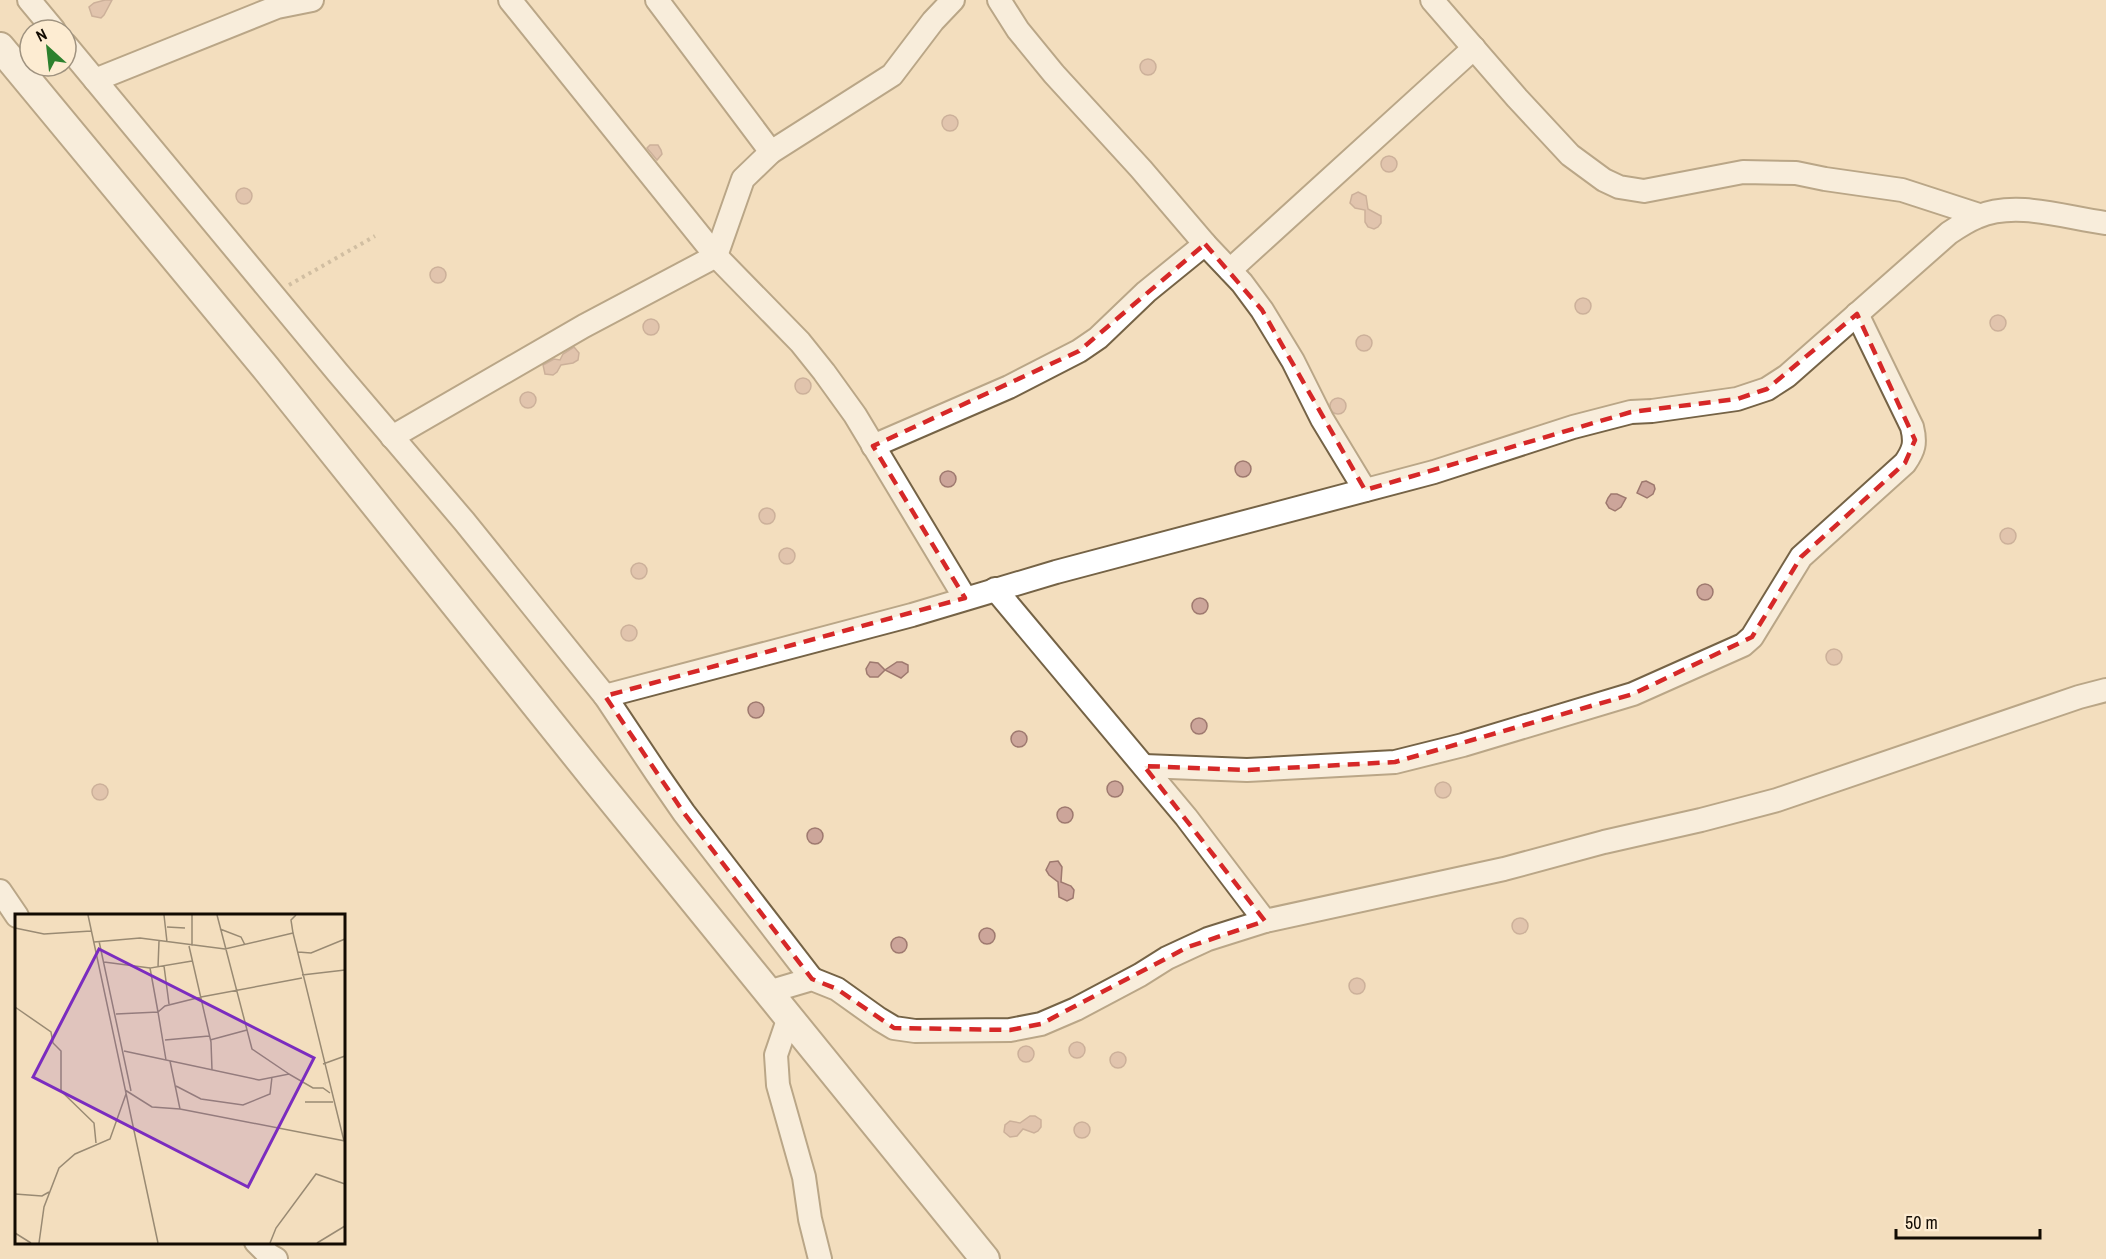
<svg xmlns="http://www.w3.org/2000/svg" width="2106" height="1259" font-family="'Archivo Narrow',sans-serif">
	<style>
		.building { fill: #cca59a; stroke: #9e796f; stroke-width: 1.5 }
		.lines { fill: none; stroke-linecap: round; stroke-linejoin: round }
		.minor-casing { stroke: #756346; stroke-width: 26 }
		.tertiary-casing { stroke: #756346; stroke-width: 32 }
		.path { stroke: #a99880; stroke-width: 4; stroke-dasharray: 3 4.5; stroke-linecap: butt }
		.minor { stroke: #fff; stroke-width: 22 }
		.tertiary { stroke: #fff; stroke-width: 28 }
		.marked { fill: none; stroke: #d62828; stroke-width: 4.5; stroke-dasharray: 12 8; stroke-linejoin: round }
		.inset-road { fill: none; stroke: #998a73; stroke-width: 1.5 }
		.view { fill: #7b2cbf; fill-opacity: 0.15; stroke: #7b2cbf; stroke-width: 3 }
		.inset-edge { fill: none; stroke: #120b02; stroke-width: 3 }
	</style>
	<rect width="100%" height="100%" fill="#f3debe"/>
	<g class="building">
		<polygon points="105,0 112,0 104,15 101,18 92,16 89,7 94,3"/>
		<circle cx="1148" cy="67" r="8"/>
		<circle cx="950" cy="123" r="8"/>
		<polygon points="650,145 658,145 661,150 662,154 657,160 647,148"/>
		<circle cx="1389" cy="164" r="8"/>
		<circle cx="244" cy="196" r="8"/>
		<polygon points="1358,192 1366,196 1368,209 1381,216 1381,223 1378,227 1374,229 1368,227 1365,222 1365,210 1355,208 1350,203 1352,195"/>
		<circle cx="438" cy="275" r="8"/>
		<circle cx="1583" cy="306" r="8"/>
		<circle cx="1998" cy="323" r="8"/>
		<circle cx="651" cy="327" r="8"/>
		<circle cx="1364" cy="343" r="8"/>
		<polygon points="574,347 579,353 578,360 573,363 561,365 557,372 553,375 545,374 543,365 554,359 560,360 563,354"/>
		<circle cx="803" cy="386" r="8"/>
		<circle cx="528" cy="400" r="8"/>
		<circle cx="1338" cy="406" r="8"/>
		<circle cx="1243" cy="469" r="8"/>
		<circle cx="948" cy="479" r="8"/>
		<polygon points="1646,481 1654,485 1655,489 1653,494 1647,498 1637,493 1642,482"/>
		<polygon points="1611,494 1617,494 1626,498 1621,507 1615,511 1609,508 1606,503 1608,498"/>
		<circle cx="767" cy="516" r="8"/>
		<circle cx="2008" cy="536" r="8"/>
		<circle cx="787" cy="556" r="8"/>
		<circle cx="639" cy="571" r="8"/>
		<circle cx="1705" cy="592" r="8"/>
		<circle cx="1200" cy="606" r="8"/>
		<circle cx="629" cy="633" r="8"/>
		<circle cx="1834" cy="657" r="8"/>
		<polygon points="870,662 878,663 885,670 878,677 870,677 867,674 866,669"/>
		<polygon points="897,662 902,662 908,665 908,672 901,678 885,670"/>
		<circle cx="756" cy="710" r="8"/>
		<circle cx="1199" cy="726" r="8"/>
		<circle cx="1019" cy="739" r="8"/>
		<circle cx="1115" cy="789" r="8"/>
		<circle cx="1443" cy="790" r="8"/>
		<circle cx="100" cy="792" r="8"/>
		<circle cx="1065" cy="815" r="8"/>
		<circle cx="815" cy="836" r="8"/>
		<polygon points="1058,861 1062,867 1061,882 1071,886 1074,890 1073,898 1067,901 1059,897 1058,882 1049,875 1046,870 1050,862"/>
		<circle cx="1520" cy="926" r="8"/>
		<circle cx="987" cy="936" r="8"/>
		<circle cx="899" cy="945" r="8"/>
		<circle cx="1357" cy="986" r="8"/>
		<circle cx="1077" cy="1050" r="8"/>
		<circle cx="1026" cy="1054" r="8"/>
		<circle cx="1118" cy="1060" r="8"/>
		<polygon points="1030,1116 1035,1116 1041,1120 1041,1127 1038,1131 1034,1133 1023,1129 1017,1136 1010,1137 1004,1132 1005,1125 1010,1121 1020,1123"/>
		<circle cx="1082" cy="1130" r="8"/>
	</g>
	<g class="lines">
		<defs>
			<g id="minor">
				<polyline points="29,0 54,30"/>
				<polyline points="510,0 716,256"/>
				<polyline points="657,0 771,152"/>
				<polyline points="999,0 1018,30 1054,74 1141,169 1205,244 1242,283 1262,310 1293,361 1322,419 1365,490"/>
				<polyline points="1432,0 1517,98 1570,155 1604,180 1619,187 1644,191 1743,172 1796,173 1825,179 1902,190 1979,215"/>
				<polyline points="66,45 338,373 464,521 605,696 657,774 684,813 812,979"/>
				<polyline points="95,80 277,7 312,0"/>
				<polyline points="716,256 743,179 771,152 892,75 933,21 953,0"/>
				<polyline points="1230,270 1474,48"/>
				<polyline points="392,437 584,326 716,256 800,342 824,372 855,415 965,598"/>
				<polyline points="873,446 1009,387 1079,351 1098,338 1146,292 1205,244"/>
				<polyline points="995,589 1186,817 1265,921"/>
				<path d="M605,696L912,615L1056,572L1434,472L1573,427L1631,412L1652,411L1737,399L1767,389L1787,376L1949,233C1958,227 1967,221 1977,217C2016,200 2066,218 2106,223"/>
				<path d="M1144,766L1247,770L1395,762L1463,745L1633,694L1743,645L1752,637L1801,557L1905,463C1914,450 1916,443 1912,427L1857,314"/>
				<polyline points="0,891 17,916"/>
				<polyline points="768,992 812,979 837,989 879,1019 894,1028 915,1031 1010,1030 1041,1024 1076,1009 1140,975 1167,958 1208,939 1265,921 1504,869 1604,842 1701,820 1777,800 2079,697 2106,690"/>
				<polyline points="789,1017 776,1055 778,1085 804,1177 810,1219 820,1259"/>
				<polyline points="256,1242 269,1255 276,1259"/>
			</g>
			<polyline id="tertiary" points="0,47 265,367 596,780 985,1259"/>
		</defs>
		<use href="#minor" class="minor-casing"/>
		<use href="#tertiary" class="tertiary-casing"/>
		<polyline class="path" points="289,285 375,236"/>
		<use href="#minor" class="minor"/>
		<use href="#tertiary" class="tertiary"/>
	</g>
	<path d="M0 0H2106V1259H0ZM1205,244L1262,310L1365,490L1631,412L1737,399L1767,389L1857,314L1915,440L1905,463L1801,557L1752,637L1633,694L1395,762L1247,770L1144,766L1265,921L1188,947L1041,1024L1010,1030L894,1028L837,989L812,979L684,813L605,696L965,598L873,446L1079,351Z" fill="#f3debe" fill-opacity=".55" fill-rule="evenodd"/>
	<path class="marked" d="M1205,244L1262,310L1365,490L1631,412L1737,399L1767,389L1857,314L1915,440L1905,463L1801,557L1752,637L1633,694L1395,762L1247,770L1144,766L1265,921L1188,947L1041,1024L1010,1030L894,1028L837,989L812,979L684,813L605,696L965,598L873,446L1079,351Z"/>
	<g transform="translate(15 914)">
		<rect width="330" height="330" fill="#f3debe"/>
		<path class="inset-road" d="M73,1L143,329M149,1L152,28M202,1L237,135L274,160M281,1L276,6L278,19L329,227M152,13L170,14M0,14L29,20L76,17M205,15L226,23L230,31M84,27L116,177M79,28L125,24L210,35L278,19M174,32L196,128L197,156M177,32V1M283,38L296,39L330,25M89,48L135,54M149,52L154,90M143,53L144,27M287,61L330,56M0,93L36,118L38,129L46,137V177L79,209L81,229M143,98L150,92L186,83L287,64M143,98L135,54L177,47M101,100L143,98L151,146M150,126L194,122M195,126L232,116M109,137L244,166L274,160L298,174H308L315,179M155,147L165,195M308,150L330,142M161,172L186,185L228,191L255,180L257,163M110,176L137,193L165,195L330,227M290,188H318M0,280L27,282L34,278M0,319L16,329M24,329L29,293L44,254L60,240L95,225L111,180M255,329L261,314L301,260L330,270M302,329L330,312"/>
		<path class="view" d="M84,35L299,144L233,273L18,163Z"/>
		<rect width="330" height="330" class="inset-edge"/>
	</g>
	<g transform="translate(48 48) rotate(333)"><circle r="28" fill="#fdecd2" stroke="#9f927f" stroke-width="1.5"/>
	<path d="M0-4.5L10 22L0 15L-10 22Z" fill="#2d812e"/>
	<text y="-9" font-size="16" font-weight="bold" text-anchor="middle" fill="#120b02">N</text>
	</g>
	<path d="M1896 1229v9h144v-9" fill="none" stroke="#120b02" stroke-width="3"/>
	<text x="1905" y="1229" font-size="18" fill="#120b02" stroke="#fdecd2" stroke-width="4.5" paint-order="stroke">50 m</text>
</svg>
